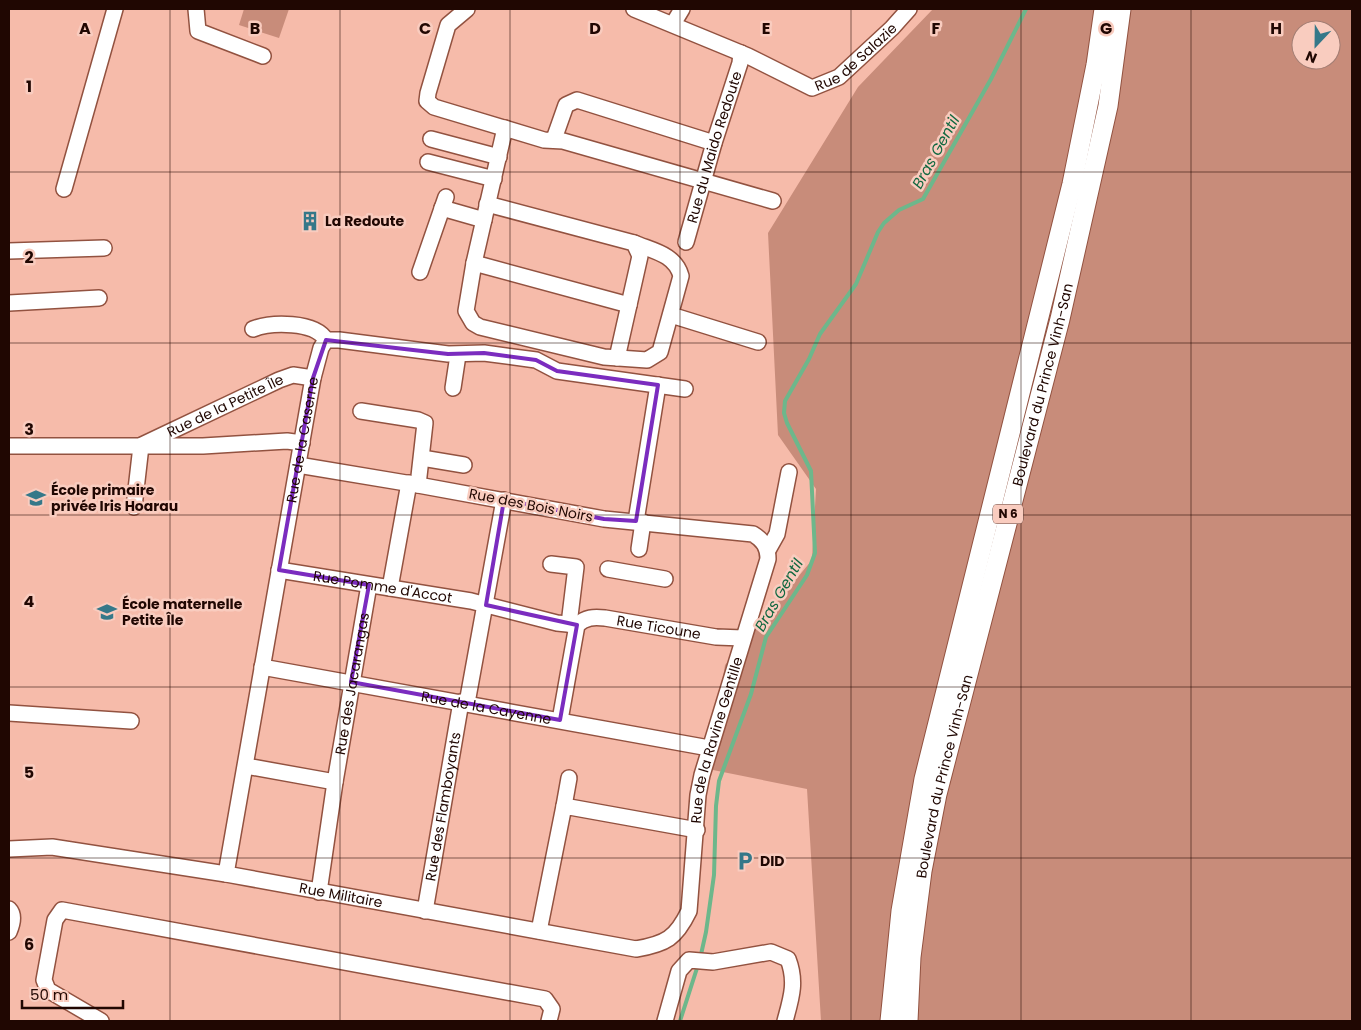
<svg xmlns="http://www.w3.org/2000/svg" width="1361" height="1030" font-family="Poppins,sans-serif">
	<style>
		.green { fill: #c88c7a; fill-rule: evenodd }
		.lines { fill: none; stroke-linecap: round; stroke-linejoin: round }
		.stream { stroke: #6db78b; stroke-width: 4 }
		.minor-casing { stroke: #925240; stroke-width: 18 }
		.major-casing { stroke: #925240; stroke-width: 21 }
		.minor { stroke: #fff; stroke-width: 15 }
		.major { stroke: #fff; stroke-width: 19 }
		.marked { fill: none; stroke: #7b2cbf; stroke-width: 4; stroke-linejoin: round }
		.grid { fill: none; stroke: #200702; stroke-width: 1; stroke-opacity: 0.55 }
		.labels { text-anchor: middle; stroke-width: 5; stroke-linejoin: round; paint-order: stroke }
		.shield { fill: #f9ccbf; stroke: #61423b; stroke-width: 1 }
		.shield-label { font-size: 12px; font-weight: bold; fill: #200702 }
		.street-label { font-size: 14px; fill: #200702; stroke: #f9ccbf }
		.poi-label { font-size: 14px; font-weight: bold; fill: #200702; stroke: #f9ccbf; text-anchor: start }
		.water-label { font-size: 15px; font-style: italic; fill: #116840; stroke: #f9ccbf }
		.grid-label { font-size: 16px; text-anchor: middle; font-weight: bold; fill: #200702; stroke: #f9ccbf; stroke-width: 5; stroke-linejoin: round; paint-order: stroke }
	</style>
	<rect width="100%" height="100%" fill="#f6bbaa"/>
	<g class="green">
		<polygon points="244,9 289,9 279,38 239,25"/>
		<path d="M933,9H1352V1021H821L807,789L708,769L725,665L812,560L816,489L778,435L768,233L858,87ZM1301,30H1331V60H1301Z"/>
	</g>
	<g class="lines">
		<g class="stream">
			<polyline points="700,959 706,932 714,875 716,806 719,781 751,694 766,637 807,575 815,553 811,471 787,423 784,413 785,401 809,359 820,334 856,284 878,232 884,223 899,210 923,199 991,79 1026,9"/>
			<polyline points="680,1021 698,965"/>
		</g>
		<defs>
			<g id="minor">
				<polyline points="196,9 198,31 263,56"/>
				<polyline points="467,9 448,25 428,93 427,101 434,107 544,140 563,141 773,201"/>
				<path id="s1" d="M634,9L748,56L812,88L839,77L892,28L909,9"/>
				<polyline points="673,24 682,9"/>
				<path d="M505,128L474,263L466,311L473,323L480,327L604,357L647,360L660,352L681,276C675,254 653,251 634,243"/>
				<polyline points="431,139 499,157"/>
				<polyline points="554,139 566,105 577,100 714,143"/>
				<polyline points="428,162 494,179"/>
				<polyline points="64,189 115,9"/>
				<polyline points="487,204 634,243 640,256 617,358"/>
				<polyline points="442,208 484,220"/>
				<path id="s2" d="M686,242L714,143L740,63L741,53"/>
				<polyline points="9,251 104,248"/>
				<polyline points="474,263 629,305"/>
				<polyline points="420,272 446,197"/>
				<polyline points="9,303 99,298"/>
				<polyline points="671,315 758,342"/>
				<path d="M253,329C271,322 315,321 326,340"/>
				<polyline points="453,388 458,355"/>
				<polyline points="361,411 418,420 425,423 418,485"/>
				<path id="s3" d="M142,445L279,380L293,375L313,378"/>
				<polyline points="9,446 203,446 287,441 302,443"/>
				<polyline points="422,458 464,465"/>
				<polyline points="134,507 141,446"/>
				<polyline points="636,521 658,385"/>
				<polyline points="639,549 643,522"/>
				<polyline points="768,550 777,534 789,472"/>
				<polyline points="551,564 576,567 569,624"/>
				<polyline points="608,569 665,579"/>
				<path id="s4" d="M279,570L471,601L557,623L577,625"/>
				<polyline points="390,588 409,483"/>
				<path id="s5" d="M262,667L709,748"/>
				<polyline points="467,703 504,500"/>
				<polyline points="9,713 131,721"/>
				<path id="s6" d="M560,720L577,625C586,617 593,617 605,618L716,637L743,638"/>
				<polyline points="246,766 335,782"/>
				<polyline points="564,806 569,778"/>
				<path id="s7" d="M9,849L52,847L226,874L636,949C666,944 676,938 689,911L698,795L702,775L768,559C768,547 763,540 753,534L604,519L418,485L298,465"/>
				<path id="s8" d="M226,874L313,378L321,348L326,340H339L448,354L484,353L536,360L557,371L685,389"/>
				<path id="s9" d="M319,892L335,782L369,585"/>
				<path d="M9,909C15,915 12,925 9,932"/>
				<path id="s10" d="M425,911L461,702"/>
				<polyline points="539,931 564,806 697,830"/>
				<polyline points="101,1021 48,990 44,980 55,920 62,910 545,999 552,1009 549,1021"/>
				<path d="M665,1021L679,971L689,960L713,962L771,952L788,959C797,982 791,999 785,1021"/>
			</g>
			<g id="major">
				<polyline points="890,1021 901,911 924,779 1072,184 1096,65 1104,9"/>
				<path id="s11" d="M908,1021L911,957L922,871L937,794L1060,319L1108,106L1121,9"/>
			</g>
		</defs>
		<use href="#minor" class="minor-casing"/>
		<use href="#major" class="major-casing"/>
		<use href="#minor" class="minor"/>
		<use href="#major" class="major"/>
	</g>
	<path class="marked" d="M326,340L448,354L484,353L536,360L557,371L658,385L636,521L604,519L504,500L486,605L577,625L560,720L351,682L369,585L279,570L313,378Z"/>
	<path class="grid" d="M170,9V1021M340,9V1021M510,9V1021M680,9V1021M851,9V1021M1021,9V1021M1191,9V1021M9,172H1352M9,343H1352M9,515H1352M9,687H1352M9,858H1352"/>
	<defs>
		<symbol id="building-bare" viewBox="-9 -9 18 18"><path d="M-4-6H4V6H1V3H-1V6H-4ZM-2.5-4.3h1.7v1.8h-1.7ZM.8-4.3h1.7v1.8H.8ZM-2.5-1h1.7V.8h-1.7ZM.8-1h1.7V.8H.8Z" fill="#357889" stroke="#f9ccbf" stroke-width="2.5" paint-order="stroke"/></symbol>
		<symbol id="school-bare" viewBox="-9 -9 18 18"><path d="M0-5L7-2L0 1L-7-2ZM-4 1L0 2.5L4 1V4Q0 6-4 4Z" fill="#357889" stroke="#f9ccbf" stroke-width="2.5" paint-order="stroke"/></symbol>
		<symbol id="parking-bare" viewBox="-9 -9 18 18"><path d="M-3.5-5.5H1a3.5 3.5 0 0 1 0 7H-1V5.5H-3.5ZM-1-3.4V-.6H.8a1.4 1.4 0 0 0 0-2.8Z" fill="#357889" stroke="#f9ccbf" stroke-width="2.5" paint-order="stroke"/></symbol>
	</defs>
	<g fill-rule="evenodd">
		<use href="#building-bare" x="296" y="207" width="28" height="28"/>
		<use href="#school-bare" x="22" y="484" width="28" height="28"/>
		<use href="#school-bare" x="93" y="598" width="28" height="28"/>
		<use href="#parking-bare" x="731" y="847" width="28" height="28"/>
	</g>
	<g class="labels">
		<rect class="shield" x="993" y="504.5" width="30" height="19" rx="4"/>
		<g class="shield-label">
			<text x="1008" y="518">N 6</text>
		</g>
		<g class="street-label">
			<text dy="5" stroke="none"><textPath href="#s1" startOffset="249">Rue de Salazie</textPath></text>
			<text dy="5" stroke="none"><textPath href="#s2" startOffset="99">Rue du Maido Redoute</textPath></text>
			<text dy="5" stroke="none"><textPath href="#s11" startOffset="652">Boulevard du Prince Vinh-San</textPath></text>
			<text dy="5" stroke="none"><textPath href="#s3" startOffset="92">Rue de la Petite Île</textPath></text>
			<text dy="5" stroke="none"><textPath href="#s8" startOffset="441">Rue de la Caserne</textPath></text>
			<text transform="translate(531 505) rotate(11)" y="5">Rue des Bois Noirs</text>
			<text dy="5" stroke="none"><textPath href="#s4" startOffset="105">Rue Pomme d'Accot</textPath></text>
			<text dy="5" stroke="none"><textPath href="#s6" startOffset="181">Rue Ticoune</textPath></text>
			<text dy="5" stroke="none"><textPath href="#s9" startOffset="211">Rue des Jacarangas</textPath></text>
			<text dy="5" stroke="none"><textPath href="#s5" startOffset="228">Rue de la Cayenne</textPath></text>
			<text dy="5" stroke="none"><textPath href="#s7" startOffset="879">Rue de la Ravine Gentille</textPath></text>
			<text dy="5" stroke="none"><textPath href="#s11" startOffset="248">Boulevard du Prince Vinh-San</textPath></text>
			<text dy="5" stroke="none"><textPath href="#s10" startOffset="106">Rue des Flamboyants</textPath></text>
			<text dy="5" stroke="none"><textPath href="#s7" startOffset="336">Rue Militaire</textPath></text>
		</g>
		<g class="poi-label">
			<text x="325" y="226">La Redoute</text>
			<text x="51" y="495">École primaire<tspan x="51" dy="16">privée Iris Hoarau</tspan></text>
			<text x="122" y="609">École maternelle<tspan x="122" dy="16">Petite Île</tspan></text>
			<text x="760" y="866">DID</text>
		</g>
		<g class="water-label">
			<text transform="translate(936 152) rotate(-61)" y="5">Bras Gentil</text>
			<text transform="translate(779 595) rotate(-60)" y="5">Bras Gentil</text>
		</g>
	</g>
	<g class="grid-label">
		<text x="85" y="34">A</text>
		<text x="255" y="34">B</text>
		<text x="425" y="34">C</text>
		<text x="595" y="34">D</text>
		<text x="766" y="34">E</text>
		<text x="936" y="34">F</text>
		<text x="1106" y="34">G</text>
		<text x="1276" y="34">H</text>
		<text x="29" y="92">1</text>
		<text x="29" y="263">2</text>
		<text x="29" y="435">3</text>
		<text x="29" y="607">4</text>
		<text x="29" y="778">5</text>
		<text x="29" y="950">6</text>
	</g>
	<rect width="1361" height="1030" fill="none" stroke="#200702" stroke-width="20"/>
	<g transform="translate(1316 45) rotate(202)"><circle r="24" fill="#f9ccbf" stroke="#a27d73"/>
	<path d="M0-4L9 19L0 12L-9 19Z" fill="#357889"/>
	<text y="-8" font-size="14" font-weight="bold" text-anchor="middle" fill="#200702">N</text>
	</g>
	<path d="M22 1000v8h101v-8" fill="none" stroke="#200702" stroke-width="2.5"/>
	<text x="30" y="1000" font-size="15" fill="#200702" stroke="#f9ccbf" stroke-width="4" paint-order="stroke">50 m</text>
</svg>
